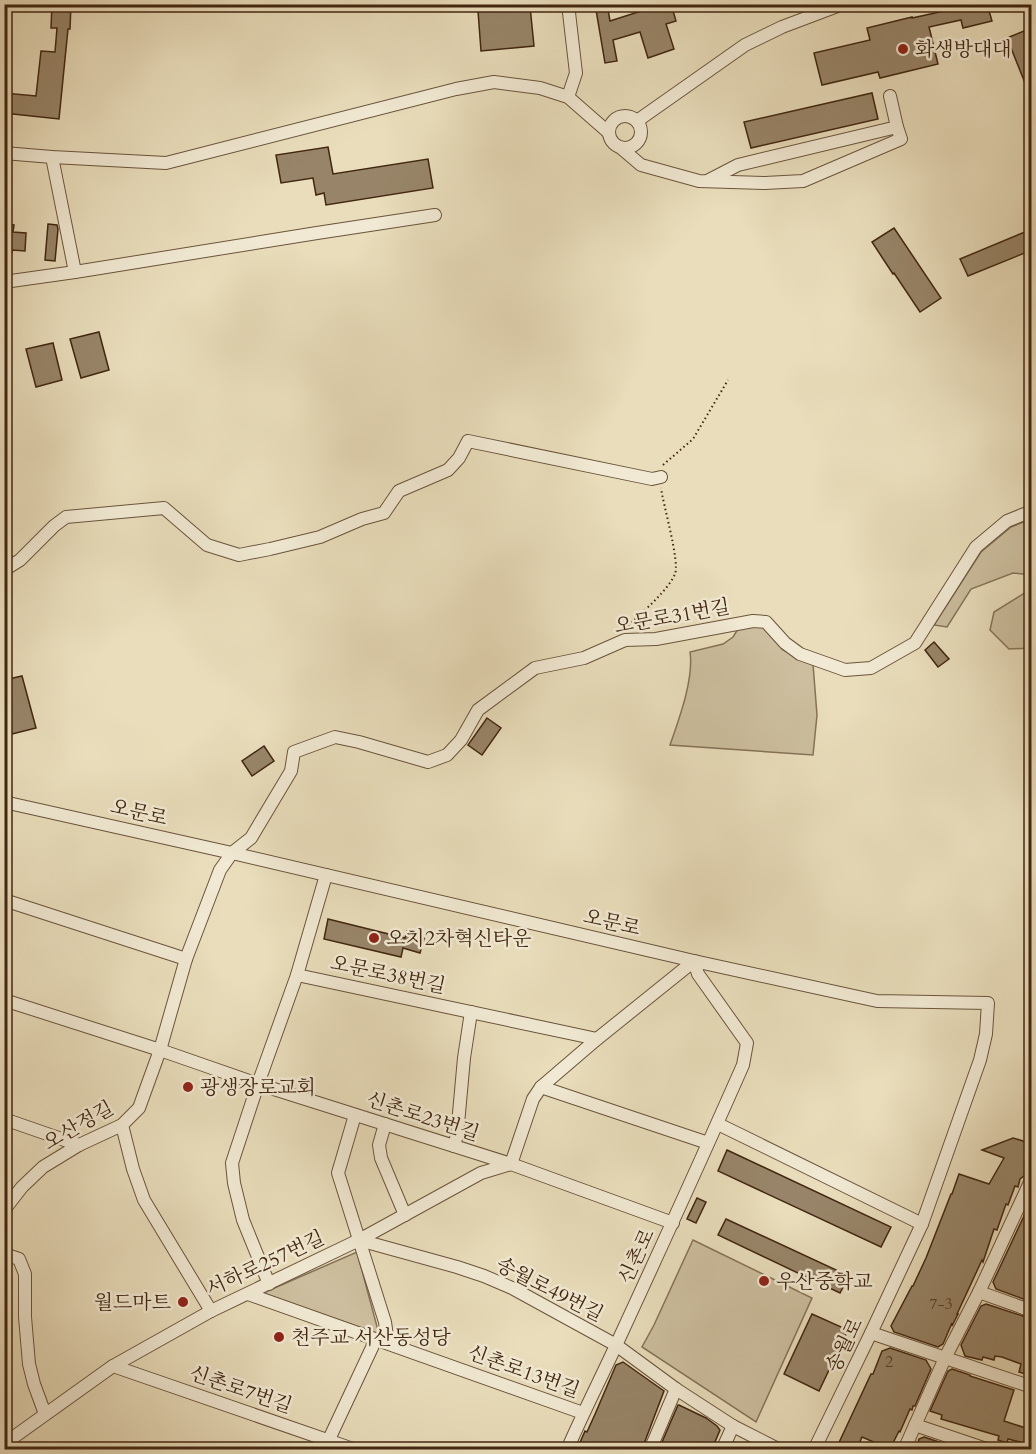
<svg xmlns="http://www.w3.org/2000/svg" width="1036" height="1454" font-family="Cardo,'Noto Serif KR',serif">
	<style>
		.green { fill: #ccbe9e; stroke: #867258; stroke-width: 1.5 }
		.building { fill: #988569; stroke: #412611; stroke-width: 1.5 }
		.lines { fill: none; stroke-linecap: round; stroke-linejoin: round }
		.minor-casing { stroke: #6b543c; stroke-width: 14 }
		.path { stroke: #412611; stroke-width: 2; stroke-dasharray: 1.5 3; stroke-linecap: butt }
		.minor { stroke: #f1e9d3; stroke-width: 12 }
		.poi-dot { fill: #8f2418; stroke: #f1e9d3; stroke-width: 2 }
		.labels { text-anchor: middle; stroke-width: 5; stroke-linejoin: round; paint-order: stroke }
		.number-label { font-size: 16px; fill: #573e27 }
		.poi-label { font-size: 20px; fill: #412611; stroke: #f1e9d3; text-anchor: start }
		.street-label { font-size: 20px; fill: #412611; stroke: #f1e9d3 }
	</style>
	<rect width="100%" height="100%" fill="#e9ddbb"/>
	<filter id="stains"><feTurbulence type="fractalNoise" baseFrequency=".00333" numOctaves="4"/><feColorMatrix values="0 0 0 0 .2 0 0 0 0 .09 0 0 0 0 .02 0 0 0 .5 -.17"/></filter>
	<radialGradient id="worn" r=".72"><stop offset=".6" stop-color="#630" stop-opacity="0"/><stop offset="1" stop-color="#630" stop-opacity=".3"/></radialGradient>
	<g class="green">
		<polygon points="1031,519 1031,575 1013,573 971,589 947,627 934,625 981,552 1011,527"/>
		<polygon points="1031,589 1031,648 1009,649 990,630 994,612"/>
		<path d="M761,625L783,650L813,664L817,715L813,755L670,745C679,719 694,679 690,652L723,644L733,637L738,629Z"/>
		<polygon points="693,1240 812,1298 756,1422 642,1347 654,1325"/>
		<polygon points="357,1252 379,1334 263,1293"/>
	</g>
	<g class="building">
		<polygon points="52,4 71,4 70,29 68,29 59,119 4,113 4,93 36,96 41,51 55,52 57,28 51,28"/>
		<polygon points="595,4 607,4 610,21 663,4 671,4 676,21 666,24 674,49 648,58 640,32 613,40 617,61 605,63"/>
		<polygon points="957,4 987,4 992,21 963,28 961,20 929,27 938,64 880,78 878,72 822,85 814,53 870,40 867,28 912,17 912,18 958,8"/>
		<polygon points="530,6 534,46 481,51 478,11"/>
		<polygon points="1024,31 1032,49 1031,98 1007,38"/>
		<polygon points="872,93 878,119 751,148 744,122"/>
		<polygon points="328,147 333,174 428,159 433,188 326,205 324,193 316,195 313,178 281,183 276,155"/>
		<polygon points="4,224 14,225 13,232 26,233 25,251 12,250 12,252 4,252"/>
		<polygon points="48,224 57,225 58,229 55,261 45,260"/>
		<polygon points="894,228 941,298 920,312 894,273 893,274 872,242"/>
		<polygon points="1032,229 1032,250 968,276 960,259"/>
		<polygon points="99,332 109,370 81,378 70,339"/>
		<polygon points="53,343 62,380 36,387 26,349"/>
		<polygon points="934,642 949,659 938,667 925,650"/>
		<polygon points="22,676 36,728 4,736 4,680"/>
		<polygon points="487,718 501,728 482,755 468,745"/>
		<polygon points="264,746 274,761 252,776 242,761"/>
		<polygon points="328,919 405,938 407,931 425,935 420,953 403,948 401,957 324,939"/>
		<polygon points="1013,1138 1030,1143 1032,1158 1029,1165 1024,1176 1020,1179 1018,1187 1015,1186 1008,1205 1006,1204 997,1230 994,1229 983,1262 982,1260 957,1314 958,1314 952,1326 952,1323 943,1344 938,1347 894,1332 891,1326 912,1286 913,1286 926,1258 951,1194 952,1194 959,1174 989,1184 1004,1158 982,1150"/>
		<polygon points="727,1150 891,1227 881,1247 718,1171"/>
		<polygon points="697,1198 706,1202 696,1223 687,1219"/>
		<polygon points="1032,1199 1032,1294 1029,1301 996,1289 993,1282"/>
		<polygon points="726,1219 849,1276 840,1293 718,1235"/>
		<polygon points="986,1304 1032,1319 1032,1376 1019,1372 1021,1364 1002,1357 995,1356 994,1360 983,1357 982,1360 965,1356 961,1345 981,1306"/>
		<polygon points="812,1314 848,1330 819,1391 784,1374"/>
		<polygon points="890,1348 926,1360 931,1369 915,1406 913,1406 912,1410 910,1409 900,1432 899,1431 890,1449 862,1437 857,1449 836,1449 871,1374 873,1374 882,1351"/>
		<polygon points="623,1362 664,1391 642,1449 585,1449 578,1447 585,1431 587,1432 596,1412 616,1365"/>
		<polygon points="952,1369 970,1375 970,1376 1014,1390 1004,1421 1032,1430 1032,1445 1008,1439 1007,1443 998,1440 999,1436 941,1419 942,1415 930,1411 948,1371"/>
		<polygon points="678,1405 679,1405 706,1418 717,1426 720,1430 712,1449 659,1449"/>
		<polygon points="924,1437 960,1449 916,1449 919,1439"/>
	</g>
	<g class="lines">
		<defs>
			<g id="minor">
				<polyline points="568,4 576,73 568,97"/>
				<circle cx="625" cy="132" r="16"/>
				<polyline points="637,121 745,45 782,27 843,4"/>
				<polyline points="621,148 641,165 699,181 765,183 803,181 901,139 897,127"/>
				<polyline points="4,153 52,157 166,163 456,89 494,82 540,88 568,97 608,132"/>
				<polyline points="52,157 75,272 317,233 435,215"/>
				<polyline points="709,180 738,165 897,127 890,96"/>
				<polyline points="4,282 75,272"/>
				<polyline points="4,570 20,560 54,526 66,517 164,508 207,545 239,555 270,549 320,537 362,519 384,513 399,491 448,470 459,458 468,441 652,479 661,477"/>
				<polyline points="4,802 232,853 694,961 877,1001 988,1003 986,1034 980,1060 922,1224 871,1333 814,1450"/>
				<polyline points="4,900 186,959"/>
				<polyline points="297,975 597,1039"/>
				<polyline points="4,1000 160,1050 258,1084 511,1164 673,1223"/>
				<polyline points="541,1087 708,1143"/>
				<polyline points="355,1115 338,1173 385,1322 388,1343"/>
				<polyline points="4,1119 79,1145"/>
				<polyline points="385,1124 379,1145 381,1158 405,1215"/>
				<polyline points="718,1124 922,1224"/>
				<polyline points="122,1125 133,1169 144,1200 211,1311"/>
				<polyline points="454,1146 457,1135 464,1058 471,1012"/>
				<polyline points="4,1210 22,1187 43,1167 79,1145 122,1125 139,1108 160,1050 186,959 220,870 232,853 251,838 291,771 294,752 335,737 359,742 428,762 447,755 461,740 478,710 535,668 584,658 625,640 656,639 753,621 766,622 785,643 800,654 845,670 871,668 915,643 976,547 1007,521 1032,511"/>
				<polyline points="359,1240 457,1267 484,1276 512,1288 616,1345 676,1389 733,1426 780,1450"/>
				<polyline points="4,1254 19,1259 25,1274 25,1317 29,1364 34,1384 45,1414"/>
				<polyline points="269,1284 243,1220 234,1183 232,1163 258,1084 297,975 326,875"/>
				<polyline points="979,1292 1032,1311"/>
				<polyline points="248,1294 583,1413"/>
				<polyline points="871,1333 1032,1387"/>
				<polyline points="113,1366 356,1450"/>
				<polyline points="915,1425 989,1450"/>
				<path d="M4,1444L113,1366L211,1311L359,1240L481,1173L511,1164L533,1099L541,1087L597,1039L694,961L698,974L747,1043L743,1065C702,1158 660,1250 618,1341C601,1378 583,1413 567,1450"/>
				<polyline points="324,1450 376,1339"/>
				<polyline points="650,1450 676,1389"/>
				<polyline points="722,1450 733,1426"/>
				<polyline points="904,1450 945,1358 979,1292 1032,1178"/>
			</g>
		</defs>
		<use href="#minor" class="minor-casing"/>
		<g class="path">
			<polyline points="663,465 693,439 728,380"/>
			<path d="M625,629C639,615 668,591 675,574C680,562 663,504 661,488"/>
		</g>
		<use href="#minor" class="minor"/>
	</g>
	<g class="poi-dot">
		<circle cx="903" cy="49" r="6"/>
		<circle cx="374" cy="938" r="6"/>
		<circle cx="188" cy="1087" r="6"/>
		<circle cx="764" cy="1281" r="6"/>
		<circle cx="183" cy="1302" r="6"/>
		<circle cx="279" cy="1337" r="6"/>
	</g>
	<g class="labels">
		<g class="number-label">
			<text x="941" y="1309">7-3</text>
			<text x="889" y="1367">2</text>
		</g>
		<g class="poi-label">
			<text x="915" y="56">화생방대대</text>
			<text x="386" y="945">오치2차혁신타운</text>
			<text x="200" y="1094">광생장로교회</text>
			<text x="776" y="1288">우산중학교</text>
			<text x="171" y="1309" text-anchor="end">월드마트</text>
			<text x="291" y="1344">천주교 서산동성당</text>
		</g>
		<g class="street-label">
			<text transform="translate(672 616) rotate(-10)" y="7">오문로31번길</text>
			<text transform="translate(139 812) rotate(13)" y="7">오문로</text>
			<text transform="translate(612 922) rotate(13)" y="7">오문로</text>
			<text transform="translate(388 974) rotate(12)" y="7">오문로38번길</text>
			<text transform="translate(423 1116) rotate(18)" y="7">신촌로23번길</text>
			<text transform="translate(78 1125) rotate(-30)" y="7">오산정길</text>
			<text transform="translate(636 1256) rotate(-65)" y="7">신촌로</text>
			<text transform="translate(265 1263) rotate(-25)" y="7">서하로257번길</text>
			<text transform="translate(550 1289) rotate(27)" y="7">송월로49번길</text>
			<text transform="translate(844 1345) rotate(-64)" y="7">송월로</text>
			<text transform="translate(524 1371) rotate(20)" y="7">신촌로13번길</text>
			<text transform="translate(241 1389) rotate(19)" y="7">신촌로7번길</text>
		</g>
	</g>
	<rect width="1036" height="1454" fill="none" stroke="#e9ddbb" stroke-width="24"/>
	<rect x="6" y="6" width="1024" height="1442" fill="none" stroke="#412611" stroke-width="3"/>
	<rect x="12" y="12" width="1012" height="1430" fill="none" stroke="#412611" stroke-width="1.5"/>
	<rect width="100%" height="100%" filter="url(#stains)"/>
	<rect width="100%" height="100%" fill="url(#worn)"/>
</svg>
